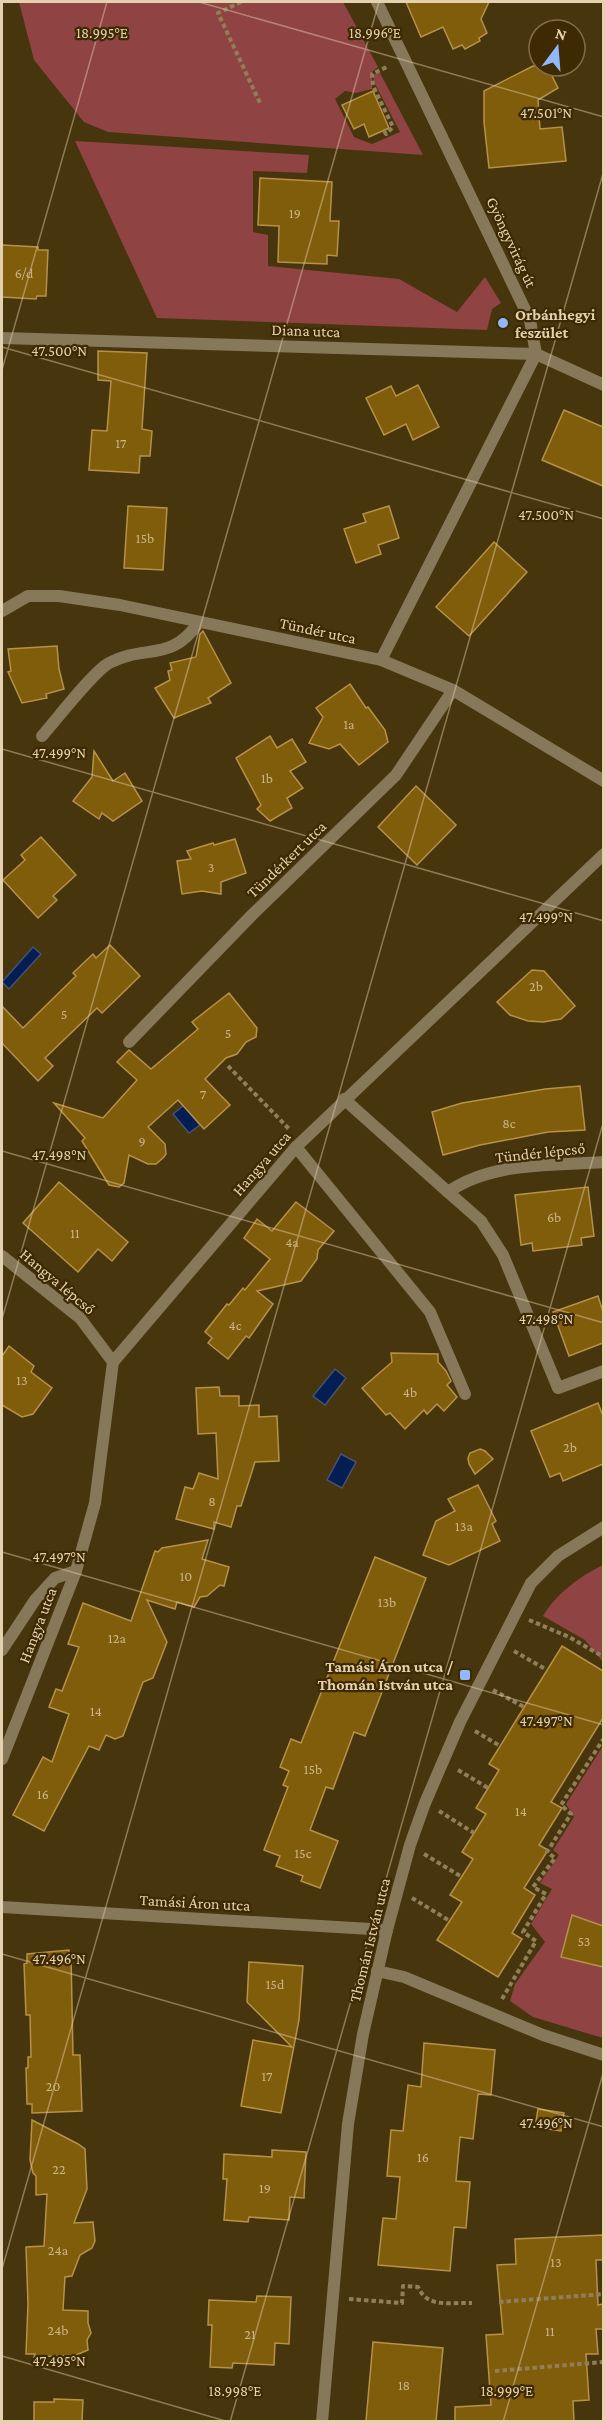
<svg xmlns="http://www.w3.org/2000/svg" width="605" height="2423" font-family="'Crimson Pro',serif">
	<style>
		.forest { fill: #8f4342 }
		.water { fill: #041d53; stroke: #47536f; stroke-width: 1.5 }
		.building { fill: #805d0a; stroke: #b6914a; stroke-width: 1.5 }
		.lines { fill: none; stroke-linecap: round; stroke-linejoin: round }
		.path { stroke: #917f5a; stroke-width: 4; stroke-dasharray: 4.5 3; stroke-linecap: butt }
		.service { stroke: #88785a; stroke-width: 12 }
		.minor { stroke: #88785a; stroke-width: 12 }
		.ticks { fill: none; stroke: #e4d1af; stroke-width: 1.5; stroke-opacity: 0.45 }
		.poi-dot { fill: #92b7fd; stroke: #3d2a02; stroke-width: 2 }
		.labels { text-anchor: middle; stroke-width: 4.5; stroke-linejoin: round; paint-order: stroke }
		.number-label { font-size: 14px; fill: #cbb486 }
		.street-label { font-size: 16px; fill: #e4d1af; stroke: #3d2a02 }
		.poi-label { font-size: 16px; font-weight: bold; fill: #e4d1af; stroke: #3d2a02; text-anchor: start }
		.ticks-label { font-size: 15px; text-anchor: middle; fill: #e4d1af; stroke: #3d2a02; stroke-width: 4.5; stroke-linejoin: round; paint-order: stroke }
	</style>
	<rect width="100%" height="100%" fill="#47350d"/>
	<g class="forest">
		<polygon points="19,2 343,2 378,67 372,72 372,89 356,93 345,91 335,99 354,137 372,144 400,132 374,82 373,74 380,73 423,155 108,132 84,122 34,60"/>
		<polygon points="75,141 309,155 307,173 253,171 253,232 268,235 268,266 399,279 457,312 485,277 501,303 492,309 487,330 157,318"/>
		<path d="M603,1565V1662L585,1640L543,1616C556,1594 580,1576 603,1565Z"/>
		<polygon points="603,1746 603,2038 533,2017 510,2001 515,1984 545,1942 531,1924 552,1889 540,1883 559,1855 553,1850 574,1817 566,1804"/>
	</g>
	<g class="water">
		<polygon points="33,947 41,954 9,989 2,982"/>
		<polygon points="184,1105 200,1125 189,1133 173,1114"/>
		<polygon points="335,1369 346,1378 325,1405 313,1396"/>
		<polygon points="341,1454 356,1462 342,1488 327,1480"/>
	</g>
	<g class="building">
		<polygon points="406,2 489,2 481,19 487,33 479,38 480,41 465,49 462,45 453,49 443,27 421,37"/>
		<polygon points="533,66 547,66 558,88 538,100 540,129 562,127 566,161 489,168 484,122 484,91"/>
		<polygon points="373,91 389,128 369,137 364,124 354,129 342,105"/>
		<polygon points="260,178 332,182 330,221 339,221 337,256 327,255 327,264 278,262 279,226 258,225"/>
		<polygon points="2,245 38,247 38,250 48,250 46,296 37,296 36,299 2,297"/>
		<polygon points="98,351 147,353 142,429 152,431 150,456 140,456 139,473 89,470 92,430 107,431 111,381 98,380"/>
		<polygon points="418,385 439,427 413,440 406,424 384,435 366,398 391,386 396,396"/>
		<polygon points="564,410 603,427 603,486 542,460"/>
		<polygon points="128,506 167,508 163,570 124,568"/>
		<polygon points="389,506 399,538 378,545 381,554 356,563 344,529 366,522 363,514"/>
		<polygon points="494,542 527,572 469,636 436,607"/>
		<polygon points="203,631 231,683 208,698 211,703 174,718 155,688 170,680 168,671 172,670 170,663 196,657 200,634"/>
		<polygon points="57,646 59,669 64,689 46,694 47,698 22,703 8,672 11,671 8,649"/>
		<polygon points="350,684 366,708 368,707 385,730 388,742 359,765 340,744 329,749 309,743 323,717 316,708"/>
		<polygon points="270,736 277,748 292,739 306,762 290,771 303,788 287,798 292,808 270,821 257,809 261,805 236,758"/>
		<polygon points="94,751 113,781 125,773 142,801 113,821 102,813 99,819 73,801 92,777"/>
		<polygon points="416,786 456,825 417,865 378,827"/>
		<polygon points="41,837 76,875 53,896 57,900 38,918 3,880 25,860 21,855"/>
		<polygon points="235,839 246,873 221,882 221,894 202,891 182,894 177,861 191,859 187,851 213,843 214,845"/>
		<polygon points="110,945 140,976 102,1013 97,1008 45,1058 53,1066 38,1081 2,1043 2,1006 23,1028 76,976 73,973 93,954 96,958"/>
		<polygon points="532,970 544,971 575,1006 561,1019 543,1022 528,1021 510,1015 497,1002"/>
		<polygon points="229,993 257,1028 256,1037 246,1042 237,1054 226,1058 205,1079 230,1105 204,1129 178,1100 148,1127 165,1144 166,1154 163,1158 156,1164 148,1164 129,1155 124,1183 119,1187 109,1185 82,1141 85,1138 54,1103 103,1118 137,1080 117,1062 129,1050 151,1069 198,1029 192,1022"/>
		<polygon points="580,1086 585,1130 548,1132 480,1145 443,1155 432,1112 462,1103 545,1089"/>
		<polygon points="59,1182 128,1242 112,1261 98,1249 78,1272 23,1223"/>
		<polygon points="588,1187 594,1236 581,1238 582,1245 533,1251 532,1243 521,1245 515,1195"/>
		<polygon points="296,1202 334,1231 318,1250 317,1259 301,1281 257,1291 273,1304 249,1338 246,1336 228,1359 208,1343 212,1338 205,1332 227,1304 229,1305 243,1288 245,1290 270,1259 244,1238 257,1219 272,1231"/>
		<polygon points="598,1296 603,1312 603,1343 569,1356 553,1312"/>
		<polygon points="9,1346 34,1366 31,1372 52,1388 33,1414 22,1417 2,1405 2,1356"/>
		<polygon points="391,1353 438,1354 438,1362 446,1371 451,1381 447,1385 457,1397 444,1411 437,1404 427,1414 424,1410 405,1429 390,1413 386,1415 362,1388 392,1362"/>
		<polygon points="219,1387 220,1396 239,1396 239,1406 259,1405 259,1417 277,1416 279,1461 255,1462 241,1506 237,1506 231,1527 214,1522 214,1529 176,1519 185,1487 193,1489 199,1473 218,1479 216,1433 198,1434 196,1388"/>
		<polygon points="598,1403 603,1416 603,1464 563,1481 560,1473 550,1477 531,1431"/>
		<polygon points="480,1449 485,1451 493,1459 475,1474 469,1464 468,1458 470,1453"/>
		<polygon points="478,1485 496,1521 492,1524 500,1541 449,1565 423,1555 436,1521 455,1511 448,1499"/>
		<polygon points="208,1540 202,1559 229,1567 224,1586 220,1585 207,1596 200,1597 194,1607 177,1602 175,1609 147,1600 167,1642 153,1678 143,1682 123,1736 115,1739 106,1735 99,1750 89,1746 44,1831 13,1815 43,1757 52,1762 69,1714 49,1707 56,1689 62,1691 79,1647 68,1644 83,1603 131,1621 155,1551 158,1552 162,1548"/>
		<polygon points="375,1557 426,1578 365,1736 354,1732 333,1789 326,1787 310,1830 338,1841 320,1888 301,1881 303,1876 276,1866 280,1856 264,1850 288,1787 283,1785 289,1771 280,1767 291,1739 301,1743"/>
		<polygon points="562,1646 603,1671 603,1718 551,1802 562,1808 539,1845 548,1850 524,1888 535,1895 512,1933 522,1939 498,1977 437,1940 462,1902 450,1895 473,1859 462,1852 486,1814 476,1808 499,1770 489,1764"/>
		<polygon points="572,1915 603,1926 603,1967 561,1957"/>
		<polygon points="69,1950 69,1956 71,1956 73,2055 80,2055 82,2111 32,2113 32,2104 27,2104 26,2068 28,2068 28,2057 31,2057 30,2015 26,2015 24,1964 27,1963 27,1954"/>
		<polygon points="249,1962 303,1966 299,2020 281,2113 241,2106 253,2040 292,2047 247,2002"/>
		<polygon points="424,2043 495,2050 491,2095 478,2094 473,2139 460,2137 456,2181 470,2182 466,2228 454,2227 450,2271 378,2265 383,2218 396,2219 400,2177 387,2176 391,2130 403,2131 408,2085 421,2087"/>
		<polygon points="538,2109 564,2113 561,2131 535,2127"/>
		<polygon points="32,2120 78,2144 85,2149 87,2189 74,2223 93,2222 95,2241 92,2248 80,2255 72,2276 65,2277 63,2310 88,2311 88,2323 91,2333 87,2340 88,2350 76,2355 34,2357 35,2354 26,2354 28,2304 26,2247 44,2246 47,2194 36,2195 36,2176 33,2173 30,2160"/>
		<polygon points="272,2150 306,2152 304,2198 290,2197 289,2220 249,2217 248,2222 224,2220 227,2179 223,2179 224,2154 272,2157"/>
		<polygon points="603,2235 603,2260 596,2260 598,2305 603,2304 603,2329 596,2329 598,2354 586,2354 589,2400 573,2401 574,2421 455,2421 455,2407 491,2405 486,2335 503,2334 497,2265 516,2264 515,2239"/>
		<polygon points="257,2296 291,2297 289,2344 275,2343 274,2365 233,2363 232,2368 210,2367 212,2325 208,2325 209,2300 256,2302"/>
		<polygon points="373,2342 443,2348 436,2421 366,2421"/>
		<polygon points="54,2399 83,2400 82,2421 34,2421 34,2402 54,2402"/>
	</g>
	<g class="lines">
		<g class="path">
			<polyline points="241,2 218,13 260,103"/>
			<polyline points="384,131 386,134 393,127 373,86 372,74 389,66"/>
			<polyline points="228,1066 290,1130"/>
			<polyline points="529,1620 569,1637 604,1657"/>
			<polyline points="514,1651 547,1670"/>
			<polyline points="493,1690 524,1707"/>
			<polyline points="475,1731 500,1746"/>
			<polyline points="458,1770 488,1788"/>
			<polyline points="439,1811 474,1833"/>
			<polyline points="424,1854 462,1877"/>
			<polyline points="412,1898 450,1921"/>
			<polyline points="502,1999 536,1941 523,1932 546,1894 533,1887 555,1858 547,1852 571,1814 561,1805 604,1738"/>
			<path d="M349,2299L402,2303L403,2286L418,2287C428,2309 450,2302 472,2303"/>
			<polyline points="499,2302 604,2294"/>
			<polyline points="495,2371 604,2362"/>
		</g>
		<g class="service">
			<path d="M42,736C57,719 93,672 109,663C145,644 171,663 199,622"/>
			<polyline points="344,1099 448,1192"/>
			<polyline points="296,1147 430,1312 465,1394"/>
		</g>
		<g class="minor">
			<polyline points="377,2 530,320 536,354 381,660"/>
			<polyline points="2,338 536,354 604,385"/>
			<polyline points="2,611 28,596 59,596 120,605 381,660 453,690 604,781"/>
			<polyline points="129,1042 252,915 396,775 453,690"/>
			<path d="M604,1162C552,1166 493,1161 448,1192L481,1221L503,1255L558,1388L604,1371"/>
			<polyline points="2,1256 80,1318 113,1362"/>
			<polyline points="2,1650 35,1600 55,1578 76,1571"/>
			<polyline points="2,1759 76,1571 95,1503 113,1362 296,1147 604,854"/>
			<polyline points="2,1907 387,1930"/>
			<polyline points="377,1971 404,1977 543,2035 604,2055"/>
			<polyline points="322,2422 348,2124 363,2034 387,1930 410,1845 425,1803 460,1722 531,1583 558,1556 604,1527"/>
		</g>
	</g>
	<path class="ticks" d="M199,2L604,117M2,347L604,519M2,370L107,2M2,749L604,921M2,1151L604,1323M2,1319L379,2M2,1552L604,1725M2,1954L604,2127M2,2269L604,170M2,2356L229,2422M230,2422L604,1120M503,2422L604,2070"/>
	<g class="poi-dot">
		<circle cx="503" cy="323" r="6"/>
		<rect x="459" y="1669" width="12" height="12" rx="3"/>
	</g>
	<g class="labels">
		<g class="number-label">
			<text x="295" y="218">19</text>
			<text x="24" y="278">6/d</text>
			<text x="121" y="448">17</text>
			<text x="145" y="543">15b</text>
			<text x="349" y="729">1a</text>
			<text x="267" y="783">1b</text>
			<text x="211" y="872">3</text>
			<text x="536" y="991">2b</text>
			<text x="64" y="1019">5</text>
			<text x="228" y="1038">5</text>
			<text x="203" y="1099">7</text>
			<text x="509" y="1128">8c</text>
			<text x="142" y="1146">9</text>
			<text x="554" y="1222">6b</text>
			<text x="75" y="1238">11</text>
			<text x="292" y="1247">4a</text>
			<text x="235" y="1330">4c</text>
			<text x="22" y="1385">13</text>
			<text x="410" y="1397">4b</text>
			<text x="570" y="1452">2b</text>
			<text x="212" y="1506">8</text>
			<text x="464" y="1531">13a</text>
			<text x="186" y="1581">10</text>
			<text x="387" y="1607">13b</text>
			<text x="117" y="1643">12a</text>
			<text x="96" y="1716">14</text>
			<text x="313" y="1774">15b</text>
			<text x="43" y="1799">16</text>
			<text x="521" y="1816">14</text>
			<text x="303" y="1858">15c</text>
			<text x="584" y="1946">53</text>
			<text x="275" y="1989">15d</text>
			<text x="267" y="2081">17</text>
			<text x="53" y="2091">20</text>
			<text x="423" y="2162">16</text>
			<text x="59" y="2174">22</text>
			<text x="265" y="2193">19</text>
			<text x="58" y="2255">24a</text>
			<text x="556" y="2267">13</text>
			<text x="58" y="2335">24b</text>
			<text x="550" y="2336">11</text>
			<text x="250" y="2339">21</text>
			<text x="404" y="2390">18</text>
		</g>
		<g class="street-label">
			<text transform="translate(512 242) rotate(65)" y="6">Gyöngyvirág út</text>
			<text transform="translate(306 330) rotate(2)" y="6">Diana utca</text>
			<text transform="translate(318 630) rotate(12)" y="6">Tündér utca</text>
			<text transform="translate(286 859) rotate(-44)" y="6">Tündérkert utca</text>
			<text transform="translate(540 1152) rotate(-6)" y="6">Tündér lépcső</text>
			<text transform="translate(261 1163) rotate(-49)" y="6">Hangya utca</text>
			<text transform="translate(58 1281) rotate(40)" y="6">Hangya lépcső</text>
			<text transform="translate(37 1625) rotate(-69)" y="6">Hangya utca</text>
			<text transform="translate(195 1902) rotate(3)" y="6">Tamási Áron utca</text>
			<text transform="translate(369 1940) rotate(-76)" y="6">Thomán István utca</text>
		</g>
		<g class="poi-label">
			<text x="515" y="320">Orbánhegyi<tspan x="515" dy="18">feszület</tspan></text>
			<text x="453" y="1672" text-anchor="end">Tamási Áron utca /<tspan x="453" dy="18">Thomán István utca</tspan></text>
		</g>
	</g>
	<g class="ticks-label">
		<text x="102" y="38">18.995°E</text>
		<text x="375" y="38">18.996°E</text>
		<text x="546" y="118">47.501°N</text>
		<text x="59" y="356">47.500°N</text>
		<text x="546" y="520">47.500°N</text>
		<text x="59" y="758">47.499°N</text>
		<text x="546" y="922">47.499°N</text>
		<text x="59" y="1160">47.498°N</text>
		<text x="546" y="1324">47.498°N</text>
		<text x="59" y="1562">47.497°N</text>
		<text x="546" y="1726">47.497°N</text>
		<text x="59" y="1964">47.496°N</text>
		<text x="546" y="2128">47.496°N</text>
		<text x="59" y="2366">47.495°N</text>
		<text x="235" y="2396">18.998°E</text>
		<text x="507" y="2396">18.999°E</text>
	</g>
	<rect width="605" height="2423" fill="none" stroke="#e4d1af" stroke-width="6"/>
	<g transform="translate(557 48) rotate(16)"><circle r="28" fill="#3d2a02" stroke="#806d47" stroke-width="1.5"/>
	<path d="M0-4.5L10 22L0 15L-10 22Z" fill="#92b7fd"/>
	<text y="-9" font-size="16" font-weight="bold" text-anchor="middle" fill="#e4d1af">N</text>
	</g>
</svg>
